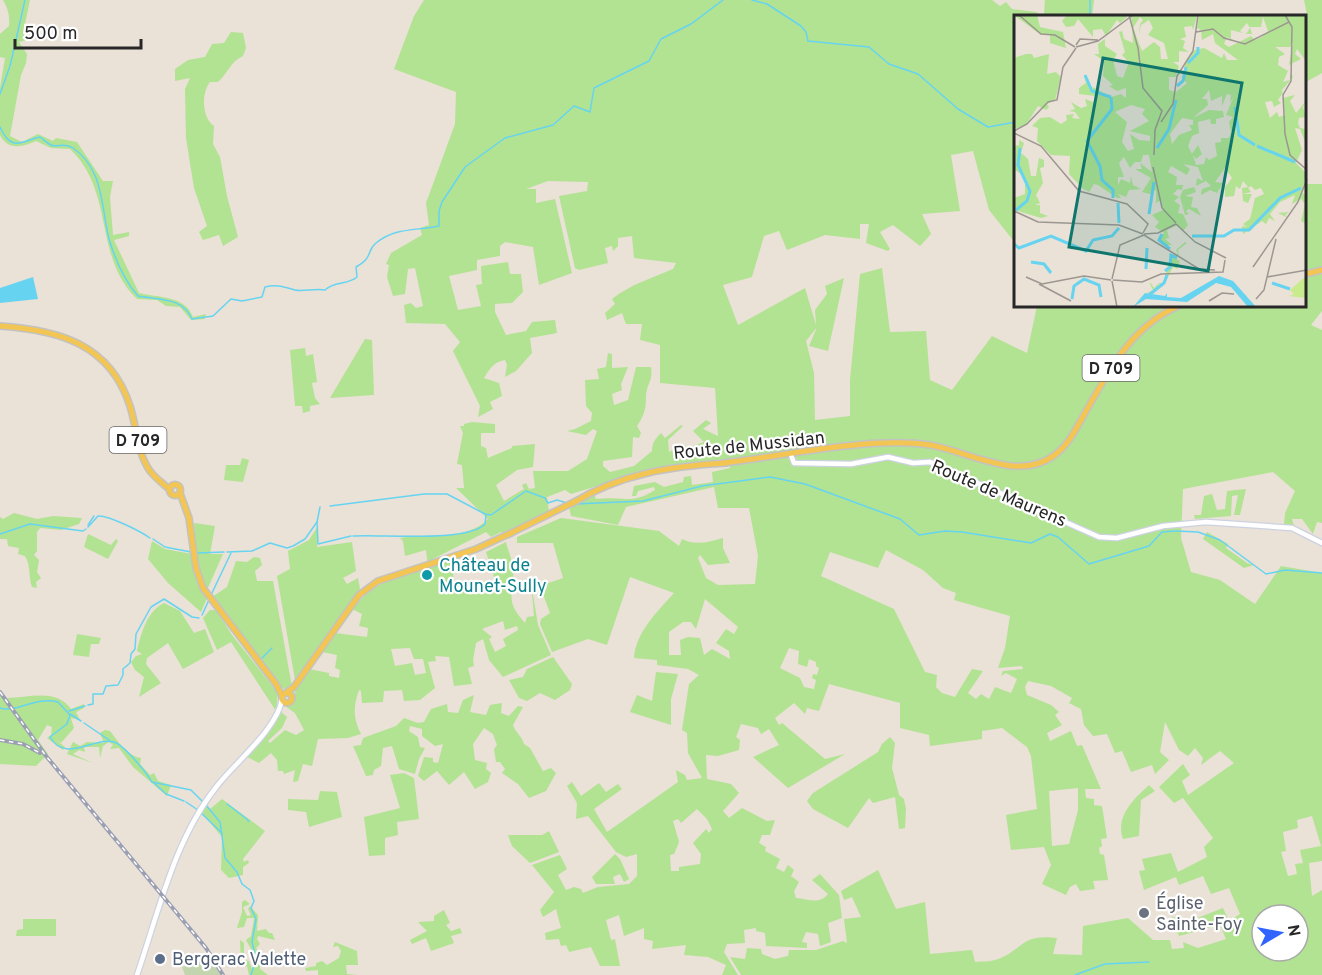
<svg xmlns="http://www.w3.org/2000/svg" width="1322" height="975" font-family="Overpass,sans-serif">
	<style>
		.green { fill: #b2e392; fill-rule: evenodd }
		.cemetery { fill: #c3d5ae }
		.water { fill: #66d4f1 }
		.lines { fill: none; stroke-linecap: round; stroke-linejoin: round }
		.stream { stroke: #66d4f1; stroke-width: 1.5 }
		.secondary-casing { stroke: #cdd2e1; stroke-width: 7 }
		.primary-casing { stroke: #c3c3c3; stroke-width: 8 }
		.secondary { stroke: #fff; stroke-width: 4.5 }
		.primary { stroke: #f3c553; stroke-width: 5 }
		.rail-casing { stroke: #9b9fb2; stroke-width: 4 }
		.rail { stroke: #fff; stroke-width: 1.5; stroke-dasharray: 4.5; stroke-linecap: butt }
		.culture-dot { fill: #0f9aa8; stroke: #fff; stroke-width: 2 }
		.worship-dot { fill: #6b7280; stroke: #fff; stroke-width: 2 }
		.service-dot { fill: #5c6f8a; stroke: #fff; stroke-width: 2 }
		.labels { text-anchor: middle; stroke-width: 4.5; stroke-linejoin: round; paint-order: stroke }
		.shield { fill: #fff; stroke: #686868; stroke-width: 1.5 }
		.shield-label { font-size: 16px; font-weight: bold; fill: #272727 }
		.street-label { font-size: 18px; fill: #272727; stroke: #fff }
		.culture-label { font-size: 18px; fill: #0d838f; stroke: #fff; text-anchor: start }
		.worship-label { font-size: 18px; fill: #5b616d; stroke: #fff; text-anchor: start }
		.service-label { font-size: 18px; fill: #4e5e75; stroke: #fff; text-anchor: start }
		.inset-river { fill: none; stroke: #66d4f1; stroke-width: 3 }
		.inset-road { fill: none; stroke: #9c9791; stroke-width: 1.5 }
		.view { fill: #0f766e; fill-opacity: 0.15; stroke: #0f766e; stroke-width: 3 }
		.inset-edge { fill: none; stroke: #272727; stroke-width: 3 }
	</style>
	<rect width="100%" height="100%" fill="#eae1d7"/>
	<g class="green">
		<path d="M3,0H30L23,34L28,36L27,40L19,42L27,54L26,63L21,75L10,136L22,142L38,134L53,141L56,138L77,142L103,181H113L110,197L113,235L129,232V236L114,240L139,293C158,298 185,295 193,317L206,314L205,319L191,320L180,307L166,306L157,300L137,299C93,257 115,191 70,149L51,148L36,141C23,147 8,151 0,135V88L5,58L0,57V34L9,26C10,16 8,8 3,0Z"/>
		<path d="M424,0H992L1000,6L1006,2L1012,9L1036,12L1041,16H1016V244L989,210L973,151L951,155L960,211L922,214L931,234L920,246L893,225L880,232L890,249L888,251L866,243L869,224H860V239L825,235L787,250L779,231L764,236L752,277L723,285L738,325L805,288L816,325L815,310L827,294L825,286L844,278L828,351L809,346L817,327L806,341L814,373L815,420L850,416V380L860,274L882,268L890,332L926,331L930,380L952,390L992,336L1027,353L1037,306H1306V184H1322V311L1311,325L1322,330V523L1317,522L1313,534L1302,519H1292L1294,526L1284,524L1285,513L1295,491L1273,472L1183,489L1181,538L1191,572L1220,580L1255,604L1281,566L1322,573V861L1309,863L1312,896L1322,890V975H741L730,957L745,959L747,948L761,949L762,954L775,959L788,956L789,950H816L843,941L847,943L844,919L861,917L852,897L844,900L841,891L878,870L896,909L925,902L930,954L972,950L975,962C982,961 989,962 995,960C1024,951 1019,933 1057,938L1053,954L1082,955L1083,926L1128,918L1153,940H1170L1172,949L1184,948L1183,942L1198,948L1226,939L1220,925L1179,936L1171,917L1195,919L1223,908L1229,921L1240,914L1229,888L1211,894L1203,876L1179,885L1176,877L1144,890L1139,871L1145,870L1142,859L1171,853L1178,872L1207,857L1204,847L1213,838L1183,798L1174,803L1159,787L1183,764L1190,775L1182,781L1188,795L1234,763L1220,751L1201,765L1203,758L1195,748L1188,756L1179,750L1165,722L1160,752L1169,760L1155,774L1152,765L1131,772L1122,751L1115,753L1107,734L1093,736L1084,725L1081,709L1069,703L1072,698L1051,686L1028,681L1025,687L1027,695L1051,705L1059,712L1055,715L1062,725L1047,733L1050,741L1071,731L1077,746L1082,745L1101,789H1085L1086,798L1094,799V805L1102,806L1107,838L1101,839L1102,846L1099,848L1100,854L1104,855L1108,880L1093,881L1095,889L1080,891L1076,884L1070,887L1066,895L1042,884L1051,865L1044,847L1011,850L1006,815L1037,809L1031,756L1027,747L1002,728L982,731V739L930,746L929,735L900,728V703L829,684L819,711L807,708L805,714L794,703L775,718L779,725L782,723L825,759L845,754L788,788L753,757L779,745L769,729L761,734L758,728L741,724L736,737L740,740L739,750L718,756L706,755L707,779L731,784L739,793L723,811L729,818L742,808L767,821L775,820L770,835H762L759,843L766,847L765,851L780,859L776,868L784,872L788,865L794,870L791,876L799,882L794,891L796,898C809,899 819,905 828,894L812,880L820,874L839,895L842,918L828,923L831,942L820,946L818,934L806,932L802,942L807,943V948L766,946L765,933L756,931V928L744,930L745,943L727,944L724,952L738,975H722L726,965L708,957L684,955L686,945L652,949L653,941L644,939V928L624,936L619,915L606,920L611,940L615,939L620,966H600L591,947L569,952L566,945L561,946L559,939L546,940L545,933L561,928L556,909L543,917L540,910L554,892L532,865L560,855L567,869L558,875L566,890L574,887L581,889L583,893L598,887L629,884L637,876V854L626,857L616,852L588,816L576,819L577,803L567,786L572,782L581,796L599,783L606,792L618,784L622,789L594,809L607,832L678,782L676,770L685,775L687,780L702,778L688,753L687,733L682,730L689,684L699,675L688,669L657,665V660L634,658C636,632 657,612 674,593L630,577L607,645L588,639L552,652L540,624L541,619L550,613L540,586L563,578L553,543H517V537L561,518L659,531L679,546L682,539C696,546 709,542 723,538V548L730,563L708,565L700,555L698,558L706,578L718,585L755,584L758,556L749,508H718L714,487L626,507L618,525L571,516L569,507L594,493L596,499C621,496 632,505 655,490L654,487L638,491L636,496H632L634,486L655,482L664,487L683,482L684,477L691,476L692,485L713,482L712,472L730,468L728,460L693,462L652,469L571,494L565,490L547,497L549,512L503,534L501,532L491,537L486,532L433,559V564L457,557L460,563L468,561L453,568L454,591L495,580L486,552L506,542C508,551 513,561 513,570C515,597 503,598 525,623L527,617L534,616L531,583L538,625L551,655L503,677L489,660L483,639L476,643L473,660L474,666L468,668L472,684L454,686L449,657L435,656L436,661L428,662L435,688L420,700L404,701L402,690L384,691L383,702L362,703L361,691L359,690C353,707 353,718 361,734L348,738L318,739L312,766L303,764L298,781L293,782L295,770L284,774L283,771H278L277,760L271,753L259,763L247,757L280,711L287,717L282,728L268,741L270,743L285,730L296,735L304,730L295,713L285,706L293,702L296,687L309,669L329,673V676L339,678L340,670L335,668L337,655L322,652L335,633L367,637L368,628L359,626L362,614L352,609C375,582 395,576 428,566L426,550L405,556L403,541L400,538C428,533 467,541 488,519L456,488H464L462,465L457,464L463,433L460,426H464V424L472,422L495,424V433H481V446L486,448L488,458L512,448V446L535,444L533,467L517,470L496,485L504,501L524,489L522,485L526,483L529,489L535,488L533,471H568L587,459L597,431L593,429L586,435L567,431L575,429L591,421L592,413L586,406L585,380L599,379L597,369L606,367L608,353L612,354V368L628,367L621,384L622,390L612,394L614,405L628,400L636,367H651C653,382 647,383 646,395C646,408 645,414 637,426L641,433L639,438L633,437L632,457L603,461V466L610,472L634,466L652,451C652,443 655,439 661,433L665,438L681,425L683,426L668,440L669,452L682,445L691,447L704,442L693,431L706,420L711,423L703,429L718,436L715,388L660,383V345L640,340L642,324H626L622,313L607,320L605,313L615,304L612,299C631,284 650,279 673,269L676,263L634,258L632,236L618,238V246L613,251L612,246L605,248L608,263L579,270L575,268L559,196L587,191L588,182L548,181L526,189H536V203L555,199L572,273L539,285L533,247L505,242L500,246V256L477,260V270L449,276L458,310L481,306L476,285L482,284L481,266L508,262L510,274H521L523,292L512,303L495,304V312L506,335L526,331L532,322L555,320L557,333L530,338L532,353L516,371L505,377L507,365L505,360C494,362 490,368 484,378L499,383L502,396L490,402L493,409L478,417L480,406L453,351L460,342L445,324L406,323L404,305L411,303L416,308L423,306L415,268L408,269L405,294L393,296L387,277L389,265L386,264L391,253L422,235L420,228L429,225L426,203L455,124L456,92L394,69L414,16ZM886,550L923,570L943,588L956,593L954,600L1010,616L1005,648L998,668L1022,666L1023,669L1003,671L1001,676L1006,673L1017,679L1011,693L995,687L989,699L981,694L976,699L968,693L983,671L972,669L955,697L942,693L936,687L937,675L925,672L894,609L821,576L830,552L878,568ZM705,599L738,627L734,634L726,629L716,643L729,651L730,659L712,649L704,655L700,638L688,637L680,640L681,655H669V632L683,622H691L696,629ZM503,621L505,630L517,626L518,630L503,639L506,646L495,652L489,639L492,637L482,629ZM410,648L414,659H423L426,673L415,675L412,663L395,666L391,649ZM789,648L799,651L798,664L807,667L809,659L816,662V666L819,668L817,675L813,674L812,678L816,680L814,689L804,687L800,678L780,668ZM1078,788V810L1069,844L1052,846L1049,791ZM697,809L707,819L712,829L709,833L706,829L693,843L701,854L700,864L679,867V871H671L670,855L674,854L679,842L673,821L678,819L681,823ZM1312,816L1321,846L1300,850L1303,863L1295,864L1297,874L1288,876L1281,852L1286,851L1283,832L1298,828L1297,820ZM1262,915H1298V951H1262Z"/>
		<polygon points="1045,0 1094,0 1092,16 1047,16 1044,13"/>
		<polygon points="1304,0 1322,0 1322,73 1306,82 1305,16 1307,15"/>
		<path d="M231,32L243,33L246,48L243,56C230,62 228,73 218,82H210C201,93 202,118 214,126L213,144L220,157L227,196L238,237L223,246L219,235L203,240L199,232L207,226L194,188L186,138L185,89L190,78L175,81V69L188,60L205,57L212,44L224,43Z"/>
		<polygon points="365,339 372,340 374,395 330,398"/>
		<polygon points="305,348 306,356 313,354 317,382 312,383 315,398 320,404 310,406 310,411 303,413 302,406 295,406 290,350"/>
		<polygon points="242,458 249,460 243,482 224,480 226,465 240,465"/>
		<polygon points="1246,489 1240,515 1234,515 1238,495 1232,496 1231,516 1195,519 1194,515 1201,515 1204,496 1212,494 1217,510 1225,509 1227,491"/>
		<path d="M14,513L37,519L53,516L82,518L79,524L61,530L40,528L37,532V551L34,555L39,560L37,572L41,578L36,582L37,588L32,587C28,576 31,565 25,556L18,554L19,548L8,546L7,539H0V517L3,519Z"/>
		<polygon points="194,523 215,526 210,554 223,554 207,590 198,571"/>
		<polygon points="318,526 317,547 352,542 356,571 343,578 347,584 358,578 360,589 295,680 277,576 290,569 288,551 309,540"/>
		<polygon points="1207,532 1228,544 1226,548 1247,563 1254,565 1244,568 1203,539"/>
		<polygon points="88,534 111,545 116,539 118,541 108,559 84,547"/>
		<polygon points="152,541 165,549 192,554 207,598 201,612 168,583 148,559"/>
		<polygon points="254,557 260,558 262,565 255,571 257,581 273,581 292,687 287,690 282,688 212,597 227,587 236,561 247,562"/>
		<path d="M164,603L180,611L194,633L205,629L214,652L183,669L168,643L147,658L146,664L161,683L139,697L144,677L135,670L131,662L136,656L142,654L137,651C141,634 147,611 164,603Z"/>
		<polygon points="210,610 216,610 232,635 278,693 276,711 231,642 217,650 203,618"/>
		<polygon points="77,634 101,638 99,644 91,644 89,657 73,655"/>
		<polygon points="553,657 572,684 570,690 555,700 540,693 527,701 519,698 509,680 523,677 527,669"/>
		<polygon points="656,672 678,674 671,699 671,725 630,712 637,695 652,701"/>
		<path d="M0,695L6,703L9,701L7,698C29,698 56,688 71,709L84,704V708L76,712L80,720L71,718L74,728L61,743L54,738L65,747L63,750L47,738L51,735L52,727L47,725L38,740L48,754L36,766L0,764Z"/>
		<path d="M474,695L470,712L486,715L490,705L502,703L501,713L509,716L518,706L523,707L513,725C515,732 522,736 524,744L530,748L543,771L551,768L556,773L546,791L529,798L518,784L502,773L505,769L500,762H496L494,749L497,745L493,734L484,728L473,744L475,760L487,763L486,769L491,773L488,782L475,789L464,772L449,785L437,771L424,781L418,776L424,757L433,758V762L438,763L443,744L435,746L422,736V729L410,726L409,731L418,737L420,747L425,748L419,759L415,774L399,769L392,746L383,748L381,766L374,770L373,775L366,776L353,746L361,745L363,738L396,726L404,718L418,723L424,722L431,709L447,704L448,712L458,713L463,700Z"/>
		<path d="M105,730L110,731C118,741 127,756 141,758L140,764L150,775L154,773L158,781L171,785L167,796L133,767L119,748L110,749L113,745L109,742L103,746L100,758L99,747H84L85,752L79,750L73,754L93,763L67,754L73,742L80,746L87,742L104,743L100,733Z"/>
		<polygon points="890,737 895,743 892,768 899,795 904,799 906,809 905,828 899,829 895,797 873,803 869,798 848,828 813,809 807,801 813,793 878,752 882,744"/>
		<polygon points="404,773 414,778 419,819 397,822 398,835 385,838 385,855 369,856 364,817 400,808 390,775"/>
		<path d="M1149,785L1155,791L1141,800L1139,836L1123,839C1115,816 1134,799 1149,785Z"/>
		<polygon points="320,791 337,792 342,817 309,827 306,812 288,810 288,799 318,800"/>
		<polygon points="215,793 207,806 210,809 222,799 265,831 243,859 244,862 248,860 249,863 243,867 243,875 229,878 221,870 222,837 201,812"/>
		<polygon points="549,831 559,852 530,863 512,846 508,835 542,835"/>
		<polygon points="615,854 620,859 629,879 624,882 620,874 613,877 615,884 596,884 592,877"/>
		<path d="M245,900L250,904L243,907L247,916L251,915L248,909L250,906L258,915L257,931L266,929L269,933H272L275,940L258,936L257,939L260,944L256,948L260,955V969L268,975H249L247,966L241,967L240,940L244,943V960L249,961L252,969C257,957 251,949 246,940L251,936L254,918H247L244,927L237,928L242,912V902Z"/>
		<polygon points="444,910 450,923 446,925 451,931 460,928 462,933 451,936 454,943 431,951 426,938 412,944 410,940 427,931 418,922 434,921 434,916"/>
		<polygon points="23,919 56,919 56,936 16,936 17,930 23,929"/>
		<polygon points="335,942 357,951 358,965 346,965 347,974 358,975 318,975 318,970 306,971 305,968 316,966 316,963 322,961 327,965 339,958 341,951 338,946 333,947"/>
	</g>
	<polygon class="cemetery" points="211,958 221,975 185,975 182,967"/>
	<polygon class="water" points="33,277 38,299 0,303 0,288"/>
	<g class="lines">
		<g class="stream">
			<polyline points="752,0 767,4 801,26 806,32 808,41 869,47 889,64 918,74 958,109 988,127 1016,122"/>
			<polyline points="1090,0 1090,16"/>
			<polyline points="0,94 10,66 25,0"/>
			<path d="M0,127C12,153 21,141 40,137C43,139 47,143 51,145C58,148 64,142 73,148C104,169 101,207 109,239C115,259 124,280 138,296C160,300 182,297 192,319L213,316L231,299L242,301L262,297L265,287C277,284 284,287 295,290C303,292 315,288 325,290C334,281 348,285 357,277L356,267C374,257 366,251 376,243C396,227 416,231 439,226V211L442,202L465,167L505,138L553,125L574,106L590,112L594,88L649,61L661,39L691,24L723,0"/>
			<polyline points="575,504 643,501 702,486 770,477 805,484 900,519 919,535 945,531 962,532 1031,543 1050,534 1058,537 1089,564 1149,546 1162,532 1175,531"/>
			<polyline points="330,506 424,494 447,494 485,514 491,515 526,491 545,498 548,503 557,500 567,503"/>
			<polyline points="317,522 318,544 351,536"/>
			<polyline points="88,525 94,516"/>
			<path d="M88,527L98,516C108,515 140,531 150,538"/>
			<polyline points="1176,531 1198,532 1220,540 1266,574 1285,570 1322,573"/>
			<polyline points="0,534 30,524 83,531 86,529"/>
			<path d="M353,536C381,534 467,543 485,524L486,515"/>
			<polyline points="153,539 165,547 191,552"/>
			<polyline points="227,552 252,551 270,543 287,548 293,546 305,539 317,522 320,507"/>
			<polyline points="196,553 224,552"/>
			<polyline points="211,595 231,553"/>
			<polyline points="202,615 209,600"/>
			<polyline points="260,660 272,648"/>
			<polyline points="88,705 93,704 93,694 103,694 106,686 118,685 123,675 123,669 130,663 131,654 135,649 136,634 151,607 164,599 192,617 199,618"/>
			<path d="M0,708C16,713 36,696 58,702L70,715L67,724L50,737C65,764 95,736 114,742C124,745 146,772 152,782L191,790L203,802"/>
			<polyline points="69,711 85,706"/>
			<polyline points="70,714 81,721"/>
			<polyline points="84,723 109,740"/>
			<polyline points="154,783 166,794 184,801"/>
			<polyline points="186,802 198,810"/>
			<polyline points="227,804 248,820"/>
			<polyline points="206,805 220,822 225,858 237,872 242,884 250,890 254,901 251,908 256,919 252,942 256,959 251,975"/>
			<polyline points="201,813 222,833"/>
			<polyline points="248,821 249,821"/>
			<polyline points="1075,975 1105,964 1149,962"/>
		</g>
		<defs>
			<g id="secondary">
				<polyline points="791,455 794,463 851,464 888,457 913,463 930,462 1099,537 1117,538 1163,526 1206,522 1292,528 1322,543"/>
				<path d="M137,975C159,911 174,840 217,786C234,764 278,728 282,699"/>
			</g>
			<g id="primary">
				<polyline points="1306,274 1322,270"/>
				<path d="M0,326C59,330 110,344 130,406C137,428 137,453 150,471C156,479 164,484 170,490"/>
				<path d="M723,463C785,456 870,436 930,445C971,452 1019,483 1056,454C1069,444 1077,427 1085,413C1110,369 1130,328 1178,306"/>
				<circle cx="175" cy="490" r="5.5"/>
				<polyline points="180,493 189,518 196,568 203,588 276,684 282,696"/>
				<path d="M573,503C619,474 672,466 726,463"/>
				<polyline points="509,534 576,501"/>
				<polyline points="287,692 294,687 359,595 378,581 476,549 511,533"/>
				<circle cx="287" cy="698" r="5"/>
			</g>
		</defs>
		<use href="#secondary" class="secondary-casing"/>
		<use href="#primary" class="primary-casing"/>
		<use href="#secondary" class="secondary"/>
		<use href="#primary" class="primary"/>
		<defs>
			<g id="rail">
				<polyline points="0,692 46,756 206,948 223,975"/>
				<polyline points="0,740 23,744 40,753"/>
			</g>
		</defs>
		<use href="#rail" class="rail-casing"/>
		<use href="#rail" class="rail"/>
	</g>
	<circle class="culture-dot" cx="427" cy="575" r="6"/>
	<circle class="worship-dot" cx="1144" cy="913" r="6"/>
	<circle class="service-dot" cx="160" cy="959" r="6"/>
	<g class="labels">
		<g class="shield">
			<rect x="1082.5" y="355" width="57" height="26" rx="4.5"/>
			<rect x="109.5" y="427" width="57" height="26" rx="4.5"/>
		</g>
		<g class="shield-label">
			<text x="1111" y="374">D 709</text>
			<text x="138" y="446">D 709</text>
		</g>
		<g class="street-label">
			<text transform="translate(749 445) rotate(-6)" y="6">Route de Mussidan</text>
			<text transform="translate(999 493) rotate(23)" y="6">Route de Maurens</text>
		</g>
		<g class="culture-label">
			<text x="439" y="571">Château de<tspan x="439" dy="21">Mounet-Sully</tspan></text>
		</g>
		<g class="worship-label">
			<text x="1156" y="909">Église<tspan x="1156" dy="21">Sainte-Foy</tspan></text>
		</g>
		<g class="service-label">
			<text x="172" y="965">Bergerac Valette</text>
		</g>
	</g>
	<g transform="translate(1014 15)">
		<rect width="292" height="292" fill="#eae1d7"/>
		<path d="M0,0H23L26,12L49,17L52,33L36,28V19L27,20ZM53,0H112L113,2L106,8L103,5L92,21L88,14L79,15V22L64,4L60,11L52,12L48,6ZM117,0L183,1L179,15L178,11L170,12L172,22L166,24L171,26L169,33L175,37L165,36V47H159L165,51L162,62H155V75L162,77L173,68L168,63L172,45L181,35L190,33L208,43L210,38L213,45H224L201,28L199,19L188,25L187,15L183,13L185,0H292V46L283,34L281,39L287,44L275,50L279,27L276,32H261L271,39L265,42L264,50L274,56L269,67L276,65V58L279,62L268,75L269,83L281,80L276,86L282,98L292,86L289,92L292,102L285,103L284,108L286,113L292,114V129L286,114L281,113L288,135L282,148L292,158L288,178L292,180V209L287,206L291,189L287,184L278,189L275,197L271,200L274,203L264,198L275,197L281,180L266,187L256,199L261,206L255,203L252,209L248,206L229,219L228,211L233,212L229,209L236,204L241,183L250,179L247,173L241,175L237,171L234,173L237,177L229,179H238L234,188L229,186L228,173L234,172L229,166L226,174L222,171L220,181L211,182V172L218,163L211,153L201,167L209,168L203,178L196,175L187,180L188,174L197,171L192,166L182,171L183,163L189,166L184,152L169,149L176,154L173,160L157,151L154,157L163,162L162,170H169L168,175L164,174L159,179L165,182L160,186L166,190L164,198L169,199L174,210L169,216L164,210L153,215L155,223L151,224L158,230H153L146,224L150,218L141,212L145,207L138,200L149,195L147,185L142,188V175L136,179L128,177L137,163L121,154H128L126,148L138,157L135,140H129L127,147H121L116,153L110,142L105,148L110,162H104V170L107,164L116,168L117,161L119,170L127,174L115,175L112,182L104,179L107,183H103L84,170L80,169L75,177L68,173L55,159L56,141L37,140L23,126L24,113L18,111L26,103L36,102L47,109L53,105L52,100L60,99L58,103L66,104L61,97L55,96L61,94L57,87L67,93L73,91L71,84L82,88L81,81L65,79V73L72,68L70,61L79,76V72L97,82L107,79L112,83V73L103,76L95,71L99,70L89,61L90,46L80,39H85L84,29L91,24V31L103,39L99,45L103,61L109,63L115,47L108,40L111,37L105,17L108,16L110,24L119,28ZM126,2L129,5L126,9L125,19L127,10L135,5L139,13L134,20L150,28L154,44H147L146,32L140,27L128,36L119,13ZM249,2L254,16L248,22L241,25L237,21L215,32L210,29L213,22L217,24V15L229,18L226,16L233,8L236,13L232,19H238L236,12H247ZM195,75L197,86L208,81V91L213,79L217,80L216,88L220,81L212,100L219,102L215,107L217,117L215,123H207V127L201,128L203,141L195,145L192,142L190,149L182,150L179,140L182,144L188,139L184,130L178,139L174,131L178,121L185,118L184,107L196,104L197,109H202V104L210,102L209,96L195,95L179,103L194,90L193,84H188ZM268,79L271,100L265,102L263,97L256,103L251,87L258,86L260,92L267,88L264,85ZM117,90L131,94L128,99L135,106L116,116L136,121V126L125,125L116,119L120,134L114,136L108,127L113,107L101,97ZM168,103L179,105V110H175L178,115L165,120L158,129L156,119ZM12,39H18L20,43L35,39L33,59L42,57L47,62L41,85L33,89L35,92L32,95L24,91L12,110L0,114V43ZM5,125L10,128L7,138L14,144L17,161H22L25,143L30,145V152L26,153L29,168L22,180L26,188L21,190H26V198L34,201L27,203L0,195V183L11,179V162L0,154V131L5,130ZM180,172L182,177L171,181L179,182L177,192L183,193L187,201L175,194L172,196L175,199L171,200L166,182L169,175ZM171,227L173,228L164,235L165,240L160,243L166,246L163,254L159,252L151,268L145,269L140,278H133L139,275L136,269V267L140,273L145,268H150L156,241L164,239L162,235Z" fill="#b2e392" fill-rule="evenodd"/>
		<path d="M292,261V283L275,281L280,279L276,275Z" fill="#c8eb8d"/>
		<path d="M205,261L219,266L242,292H234L217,272L202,268L173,287L132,284L119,292L131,278L151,281L153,278V282L167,283Z" fill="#66d4f1"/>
		<path class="inset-river" d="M174,48L184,38V32M71,60L78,76L97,82M163,71L169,66L172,52M97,82L98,94L73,126L86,151L88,165L99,175V183M221,92L225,120L241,130M243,131L281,147M143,133L155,114L162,85M104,188L105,208M2,195L13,186L16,176L4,150L6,133M135,199L140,167M148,219L145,225L156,234M178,221H210L220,215H235L266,183L287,173M0,229L5,233L37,221L72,236L79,225L98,221L105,213M17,247L30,249L37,258M132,254L133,233M151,256L156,252L157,240L163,243M258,268L276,274M135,280L150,268L153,260M58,284L60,271L70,264L85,270L87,282"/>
		<path class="inset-road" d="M5,0L27,19L41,20L61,32M115,0L124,33L129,73L148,96L141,115L140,140M271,0L278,12L277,66L269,80L271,119L276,140L293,155M182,17L199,14L210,23L231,29L275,7M62,30L66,24L84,25M62,32L84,26L119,0M147,107L159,89L163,61L179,36L184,0M0,116L13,109L34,87L43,85L49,52L62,33M0,118L27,131L65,176L113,189L134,209L129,218M139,152L148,193L162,208M0,196L24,207L105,210L129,219M162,209L181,227L212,243M130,219L144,218L162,209M130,220L185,254L201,255M239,252L284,187L293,164M12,262L28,269L70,261L97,265M253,262L293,255M98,264L106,230L130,220M99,265L128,267L147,259L209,257L211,245M98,266L103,292M25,269L57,286M242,284L250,275L262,224M195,286L208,278L220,279"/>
		<path class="view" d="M89,43L228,68L194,256L55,232Z"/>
		<rect width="292" height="292" class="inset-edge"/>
	</g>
	<g transform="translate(1280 933) rotate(80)"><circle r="28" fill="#ffffff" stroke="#a9a9a9" stroke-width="1.5"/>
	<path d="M0-4.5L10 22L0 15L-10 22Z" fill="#3163fe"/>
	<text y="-9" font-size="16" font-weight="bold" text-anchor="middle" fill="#272727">N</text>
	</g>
	<path d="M15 39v9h126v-9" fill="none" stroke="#272727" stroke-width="3"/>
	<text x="24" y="39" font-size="18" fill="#272727" stroke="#ffffff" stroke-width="4.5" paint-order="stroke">500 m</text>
</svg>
